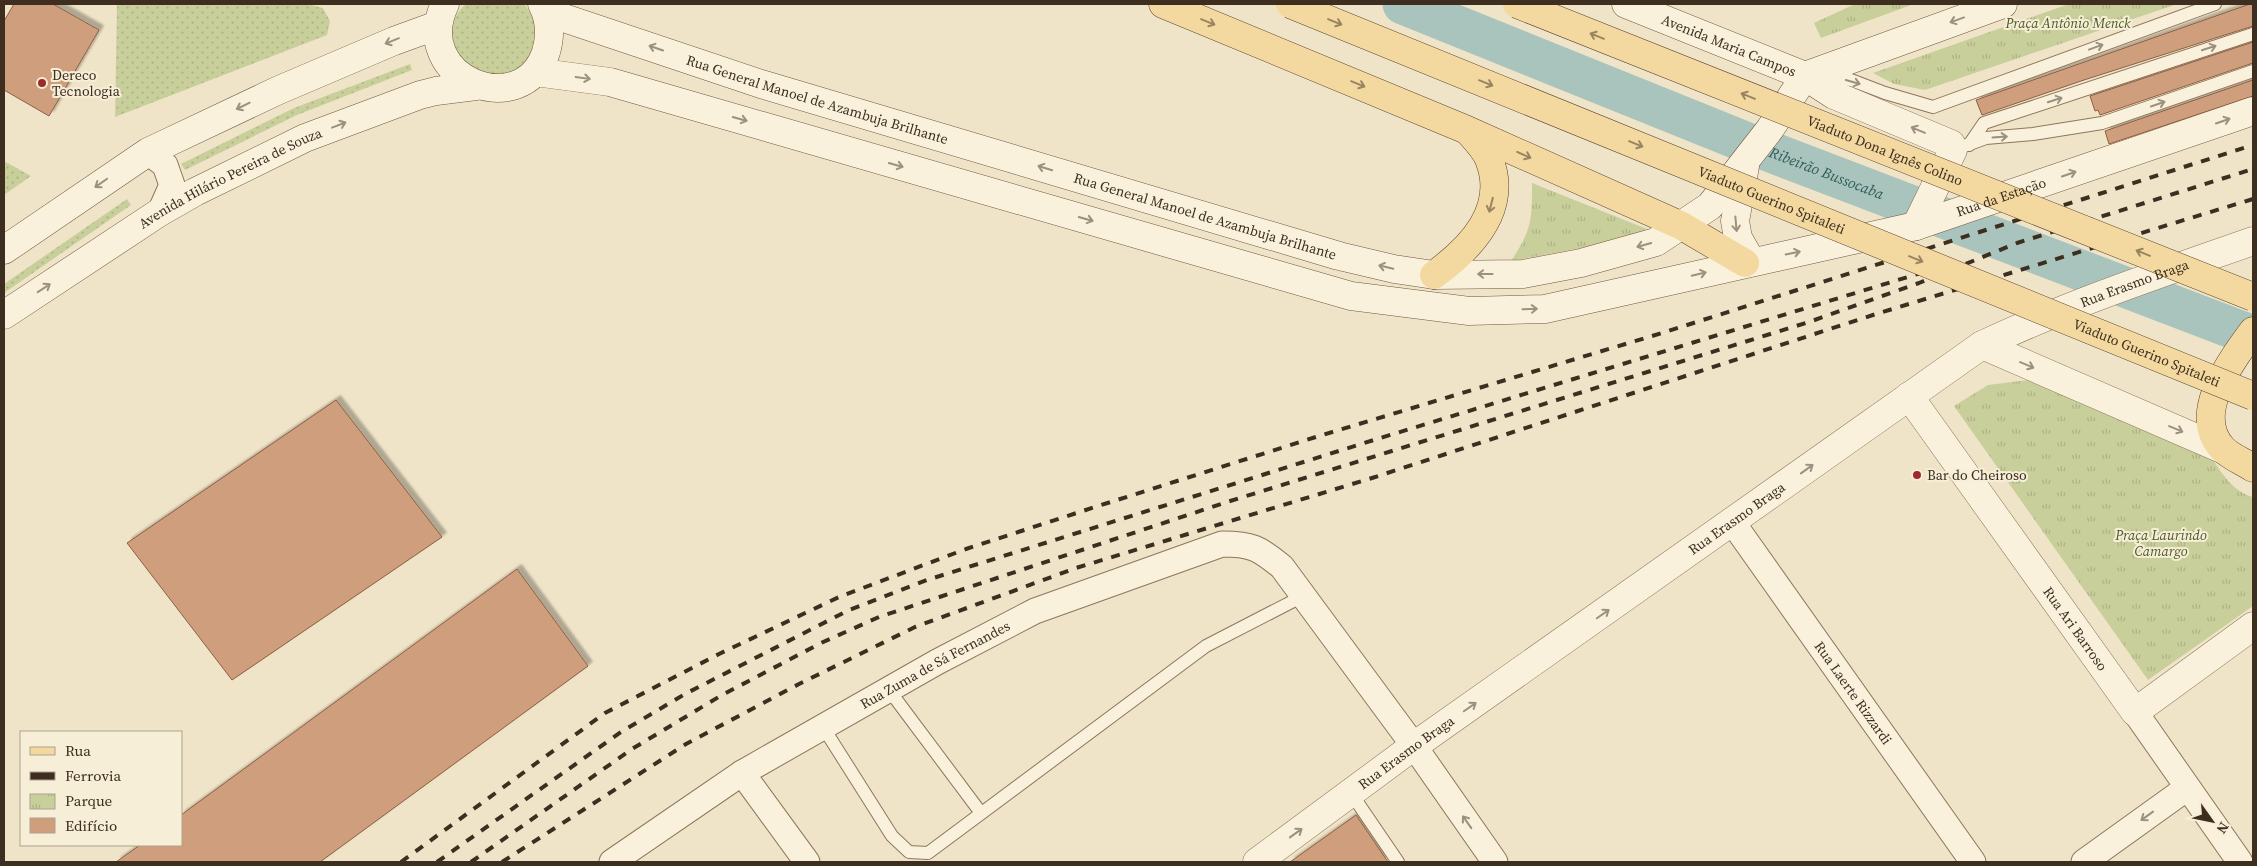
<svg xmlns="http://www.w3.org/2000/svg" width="2257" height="866" font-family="'Source Serif 4',serif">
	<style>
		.grass { fill: url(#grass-dots) }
		.park { fill: url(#park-tufts) }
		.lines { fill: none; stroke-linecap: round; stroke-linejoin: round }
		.river { stroke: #a9c4bc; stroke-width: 41 }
		.building { fill: #cf9f7d; stroke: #8d5f41; filter: url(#shadow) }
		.service-casing { stroke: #8d765c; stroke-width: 14 }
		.minor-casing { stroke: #8d765c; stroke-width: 27 }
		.tertiary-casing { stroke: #8d765c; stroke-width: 29 }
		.secondary-casing { stroke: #6f573f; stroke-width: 29 }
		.primary-casing { stroke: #5b4430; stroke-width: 29 }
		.service { stroke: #faf1dc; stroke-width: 12 }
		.minor { stroke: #faf1dc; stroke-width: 25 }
		.tertiary { stroke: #faf1dc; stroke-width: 28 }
		.secondary { stroke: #faf1dc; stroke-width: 28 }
		.primary { stroke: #f3d9a0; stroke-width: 28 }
		.rail { stroke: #3d2e20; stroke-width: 4; stroke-dasharray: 9 9; stroke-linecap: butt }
		.primary-bridge-casing { stroke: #5b4430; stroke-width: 29; stroke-linecap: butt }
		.primary-bridge { stroke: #f3d9a0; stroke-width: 28 }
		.oneway { stroke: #9c907e }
		.oneway2 { stroke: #988460 }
		.poi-dot { fill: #9e2a2b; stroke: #f7eed8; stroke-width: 2 }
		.labels { text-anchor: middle; stroke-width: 4; stroke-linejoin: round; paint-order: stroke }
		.park-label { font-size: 14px; font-style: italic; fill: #4d5a26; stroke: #f7eed8 }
		.street-label { font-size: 14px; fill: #3d2e20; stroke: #f7eed8 }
		.poi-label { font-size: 14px; fill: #3d2e20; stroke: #f7eed8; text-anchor: start }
		.water-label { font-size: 15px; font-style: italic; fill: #2f5d5a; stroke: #f7eed8 }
	</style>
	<defs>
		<pattern id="grass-dots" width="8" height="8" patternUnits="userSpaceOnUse" patternTransform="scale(1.25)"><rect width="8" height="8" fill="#c9cf9b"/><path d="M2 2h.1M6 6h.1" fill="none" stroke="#aeb285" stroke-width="1.8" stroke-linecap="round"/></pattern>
		<pattern id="park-tufts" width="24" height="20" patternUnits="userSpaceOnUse" patternTransform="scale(1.25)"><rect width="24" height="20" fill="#c9cf9b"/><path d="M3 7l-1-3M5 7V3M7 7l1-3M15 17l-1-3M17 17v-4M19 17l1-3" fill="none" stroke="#aeb285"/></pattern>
		<filter id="shadow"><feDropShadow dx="4.5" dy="-4.5" stdDeviation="1" flood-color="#0004"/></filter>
	</defs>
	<rect width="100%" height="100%" fill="#f0e4c8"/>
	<g class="grass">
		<polygon points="117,4 307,4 323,8 330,21 327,35 115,117"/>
		<path d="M466,4L525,5C537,22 541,36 530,54C528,58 525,65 522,67C508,79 486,78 471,70C467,68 464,62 461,58C449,41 448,19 466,4Z"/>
		<polygon points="410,64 412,70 297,115 185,170 181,164 294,108"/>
		<polygon points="4,161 31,176 4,195"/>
		<polygon points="127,199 131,205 4,293 4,284"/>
	</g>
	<g class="park">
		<polygon points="1855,4 1914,4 1821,38 1814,23"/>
		<polygon points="2069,4 2177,4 1925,90 1894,84 1873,73"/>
		<path d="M1532,183L1647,229L1629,239L1511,261C1532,229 1532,221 1532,183Z"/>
		<path d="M2043,378L2212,458C2222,474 2234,492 2253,497V606L2148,680L1954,406L1988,385Z"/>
	</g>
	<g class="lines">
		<path class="river" id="s1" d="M1403,4L1750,144L2253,336"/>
	</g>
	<g class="building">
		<polygon points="14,4 53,4 99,30 49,116 4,90 4,21"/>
		<polygon points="2250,4 2253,4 2253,26 2084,80 1982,115 1976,100"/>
		<polygon points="2253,42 2253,63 2100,115 2098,110 2095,111 2090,96"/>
		<polygon points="2253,80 2253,96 2109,144 2105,131"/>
		<polygon points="336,400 442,537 232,680 127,543"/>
		<polygon points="517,569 588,666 320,862 116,862 140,845 181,845 181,815"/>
		<polygon points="1356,815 1388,862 1290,862"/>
	</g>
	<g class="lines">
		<defs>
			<g id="service">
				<polyline points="1821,77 1851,80 1885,93 1933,107 2215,4"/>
				<polyline points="1969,145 1984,123 2253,34"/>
				<polyline points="1953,150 1986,138 2033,134 2102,123 2253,71"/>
				<polyline points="889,690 981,813"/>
				<polyline points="823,727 892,836 909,852 928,853 1206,646 1303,596"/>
				<polyline points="1351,793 1398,862"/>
			</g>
			<g id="minor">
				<polyline points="148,152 165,165 172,185 160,212"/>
				<path id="s2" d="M1733,523L1973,862"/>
				<polyline points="2135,712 2240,862"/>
				<polyline points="742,773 807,862"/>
				<path id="s3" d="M612,862L742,773L937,662L1035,611L1222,544C1252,544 1259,548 1282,567L1414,746L1495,862"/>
				<polyline points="2084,862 2187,788"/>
			</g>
			<g id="tertiary">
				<polyline points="1982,345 2224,450"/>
				<path id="s4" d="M1909,396L2135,712L2253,626"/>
				<path id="s5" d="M1257,862L1414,746L1982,345C2069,304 2162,273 2253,241"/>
			</g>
			<g id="secondary">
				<path d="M445,4C409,79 523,123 546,52C551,35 550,19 542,4"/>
				<path id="s6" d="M1626,4L1805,76L1834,95L1951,144L1953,150L1916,226"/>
				<path id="s7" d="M546,12L761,84L1339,256L1394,269L1434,275L1523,274L1581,263L1656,242L1710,206L1770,129L1805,76"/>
				<path id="s8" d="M535,72L610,82L1351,296L1469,311L1545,309L1916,226L2253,111"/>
				<polyline points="1805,76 2003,4"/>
				<polyline points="1745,166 1735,221 1738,238 1751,261"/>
				<polyline points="4,250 148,152 279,90 394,41 438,25"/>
				<path id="s9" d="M4,315L160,212L195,192L305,138L420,95L436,91L476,86"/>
			</g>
			<g id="primary">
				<polyline points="1163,4 1467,130 1682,226 1745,263"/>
				<path d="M1434,275C1471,248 1509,209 1489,159C1485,149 1475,139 1468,131"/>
				<path d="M2253,331C2231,361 2190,415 2223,449C2231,457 2244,462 2253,468"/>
			</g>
		</defs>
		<use href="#service" class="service-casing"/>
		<use href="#minor" class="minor-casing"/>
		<use href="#tertiary" class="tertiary-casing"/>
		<use href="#secondary" class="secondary-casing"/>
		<use href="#primary" class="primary-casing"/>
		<use href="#service" class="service"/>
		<use href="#minor" class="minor"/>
		<use href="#tertiary" class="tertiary"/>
		<use href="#secondary" class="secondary"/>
		<use href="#primary" class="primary"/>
		<g class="rail">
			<polyline points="401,862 605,713 719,654 839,597 966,549 1095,507 1319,436 1662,333 2253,145"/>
			<polyline points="437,862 621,732 685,694 849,610 927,580 1377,439 1947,265"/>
			<polyline points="471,862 632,749 722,695 821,643 879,617 1227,502 1809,322 1919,283 2017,243 2253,169"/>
			<polyline points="502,862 686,744 799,684 915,627 1076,568 1372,478 1876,314 2253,199"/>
		</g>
		<defs>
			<g id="primary-bridge">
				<path id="s10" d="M1290,4L2253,396"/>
				<path id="s11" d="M1517,4L2253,297"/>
			</g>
		</defs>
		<use href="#primary-bridge" class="primary-bridge-casing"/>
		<use href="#primary-bridge" class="primary-bridge"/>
	</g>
	<defs><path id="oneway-shaft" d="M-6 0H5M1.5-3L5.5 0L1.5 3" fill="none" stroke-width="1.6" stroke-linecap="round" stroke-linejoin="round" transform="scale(1.25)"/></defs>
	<g class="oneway">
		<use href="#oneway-shaft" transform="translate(1957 20) rotate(160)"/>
		<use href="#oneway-shaft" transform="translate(392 41) rotate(158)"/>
		<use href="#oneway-shaft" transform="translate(2096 47) rotate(-20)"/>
		<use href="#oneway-shaft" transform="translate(656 48) rotate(-161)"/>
		<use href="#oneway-shaft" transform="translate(2209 48) rotate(-18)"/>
		<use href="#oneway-shaft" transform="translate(583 78) rotate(8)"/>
		<use href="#oneway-shaft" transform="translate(1853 82) rotate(16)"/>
		<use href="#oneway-shaft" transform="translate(2055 100) rotate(-18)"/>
		<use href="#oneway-shaft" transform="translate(2158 104) rotate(-19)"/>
		<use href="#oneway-shaft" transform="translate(243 106) rotate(154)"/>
		<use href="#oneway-shaft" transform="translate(740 119) rotate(16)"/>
		<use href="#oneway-shaft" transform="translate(2223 121) rotate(-19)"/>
		<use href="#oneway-shaft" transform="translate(339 125) rotate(-21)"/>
		<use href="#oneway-shaft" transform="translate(1918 130) rotate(-157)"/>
		<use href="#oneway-shaft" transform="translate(2000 137) rotate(-4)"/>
		<use href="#oneway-shaft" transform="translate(896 165) rotate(16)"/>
		<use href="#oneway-shaft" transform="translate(1045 168) rotate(-163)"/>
		<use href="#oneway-shaft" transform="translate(2069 174) rotate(-19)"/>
		<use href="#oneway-shaft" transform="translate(101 183) rotate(145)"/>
		<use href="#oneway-shaft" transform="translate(1086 219) rotate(16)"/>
		<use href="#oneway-shaft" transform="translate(1736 224) rotate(85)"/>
		<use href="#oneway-shaft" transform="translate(1644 245) rotate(164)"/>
		<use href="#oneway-shaft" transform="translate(1793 253) rotate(-12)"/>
		<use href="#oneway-shaft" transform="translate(1386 267) rotate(-167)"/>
		<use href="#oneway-shaft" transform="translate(1485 274) rotate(180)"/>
		<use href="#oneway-shaft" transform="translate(1699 274) rotate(-13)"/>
		<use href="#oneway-shaft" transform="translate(44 288) rotate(-33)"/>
		<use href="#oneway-shaft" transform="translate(1530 309) rotate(-2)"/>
		<use href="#oneway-shaft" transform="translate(2027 365) rotate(23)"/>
		<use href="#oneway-shaft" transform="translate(2176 429) rotate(23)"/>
		<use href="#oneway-shaft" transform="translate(1807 469) rotate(-36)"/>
		<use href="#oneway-shaft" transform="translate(1603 614) rotate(-35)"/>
		<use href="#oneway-shaft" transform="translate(1470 707) rotate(-35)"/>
		<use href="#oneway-shaft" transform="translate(2147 816) rotate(144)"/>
		<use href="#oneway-shaft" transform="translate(1467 822) rotate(-125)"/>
		<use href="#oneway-shaft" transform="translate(1296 833) rotate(-36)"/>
	</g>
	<g class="oneway2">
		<use href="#oneway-shaft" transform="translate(1208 22) rotate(22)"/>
		<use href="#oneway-shaft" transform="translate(1335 22) rotate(22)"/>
		<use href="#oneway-shaft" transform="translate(1597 36) rotate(-158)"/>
		<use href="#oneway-shaft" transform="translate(1486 83) rotate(22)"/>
		<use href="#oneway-shaft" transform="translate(1358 84) rotate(22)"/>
		<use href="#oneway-shaft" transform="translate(1748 96) rotate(-158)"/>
		<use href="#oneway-shaft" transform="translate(1636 144) rotate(22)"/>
		<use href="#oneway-shaft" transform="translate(1524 155) rotate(24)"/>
		<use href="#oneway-shaft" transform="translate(1491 205) rotate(104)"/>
		<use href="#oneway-shaft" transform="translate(2143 253) rotate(-158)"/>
		<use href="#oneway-shaft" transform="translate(1916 259) rotate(22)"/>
	</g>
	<g class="poi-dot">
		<circle cx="42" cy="83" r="5"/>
		<circle cx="1917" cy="475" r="5"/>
	</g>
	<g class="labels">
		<g class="park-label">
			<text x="2068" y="28">Praça Antônio Menck</text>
			<text x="2161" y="540">Praça Laurindo<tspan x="2161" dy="16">Camargo</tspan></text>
		</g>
		<g class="street-label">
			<text dy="5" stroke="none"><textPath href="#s6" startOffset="111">Avenida Maria Campos</textPath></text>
			<text dy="5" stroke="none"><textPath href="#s7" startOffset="285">Rua General Manoel de Azambuja Brilhante</textPath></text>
			<text dy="5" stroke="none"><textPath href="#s11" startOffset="396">Viaduto Dona Ignês Colino</textPath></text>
			<text dy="5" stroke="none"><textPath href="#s9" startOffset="265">Avenida Hilário Pereira de Souza</textPath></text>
			<text dy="5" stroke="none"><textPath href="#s8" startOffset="1512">Rua da Estação</textPath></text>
			<text dy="5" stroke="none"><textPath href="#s10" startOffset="520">Viaduto Guerino Spitaleti</textPath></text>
			<text dy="5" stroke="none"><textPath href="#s7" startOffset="690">Rua General Manoel de Azambuja Brilhante</textPath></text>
			<text dy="5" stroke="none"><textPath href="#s5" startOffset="1055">Rua Erasmo Braga</textPath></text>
			<text dy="5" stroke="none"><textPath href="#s10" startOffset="925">Viaduto Guerino Spitaleti</textPath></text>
			<text dy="5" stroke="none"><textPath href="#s5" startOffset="590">Rua Erasmo Braga</textPath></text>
			<text dy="5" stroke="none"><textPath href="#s4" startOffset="286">Rua Ari Barroso</textPath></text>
			<text dy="5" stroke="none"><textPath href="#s3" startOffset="379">Rua Zuma de Sá Fernandes</textPath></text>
			<text dy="5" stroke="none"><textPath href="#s2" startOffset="208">Rua Laerte Rizzardi</textPath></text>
			<text dy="5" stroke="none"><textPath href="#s5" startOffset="185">Rua Erasmo Braga</textPath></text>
		</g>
		<g class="poi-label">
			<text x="52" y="80">Dereco<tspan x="52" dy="16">Tecnologia</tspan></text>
			<text x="1927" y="480">Bar do Cheiroso</text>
		</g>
		<g class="water-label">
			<text dy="5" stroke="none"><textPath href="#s1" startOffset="456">Ribeirão Bussocaba</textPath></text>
		</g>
	</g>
	<rect width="2257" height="866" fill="none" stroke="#3d2e20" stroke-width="10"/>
	<rect x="20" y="731" width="162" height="115" fill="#f7eed8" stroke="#ada18e"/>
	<rect x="30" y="747" width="25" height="8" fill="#f3d9a0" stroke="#ada18e"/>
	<text x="65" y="756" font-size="15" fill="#3d2e20">Rua</text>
	<rect x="30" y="772" width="25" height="8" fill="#3d2e20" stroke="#ada18e"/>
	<text x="65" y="781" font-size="15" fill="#3d2e20">Ferrovia</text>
	<rect x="30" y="794" width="25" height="15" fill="url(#park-tufts)" stroke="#ada18e"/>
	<text x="65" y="806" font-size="15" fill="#3d2e20">Parque</text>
	<rect x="30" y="818" width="25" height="15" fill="#cf9f7d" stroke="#ada18e"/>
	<text x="65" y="831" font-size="15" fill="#3d2e20">Edifício</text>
	<g transform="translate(2212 821) rotate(123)" stroke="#f7eed8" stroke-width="4" paint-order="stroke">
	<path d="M0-4L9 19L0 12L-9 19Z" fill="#3d2e20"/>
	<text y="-8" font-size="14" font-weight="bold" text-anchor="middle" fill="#3d2e20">N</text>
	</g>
</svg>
